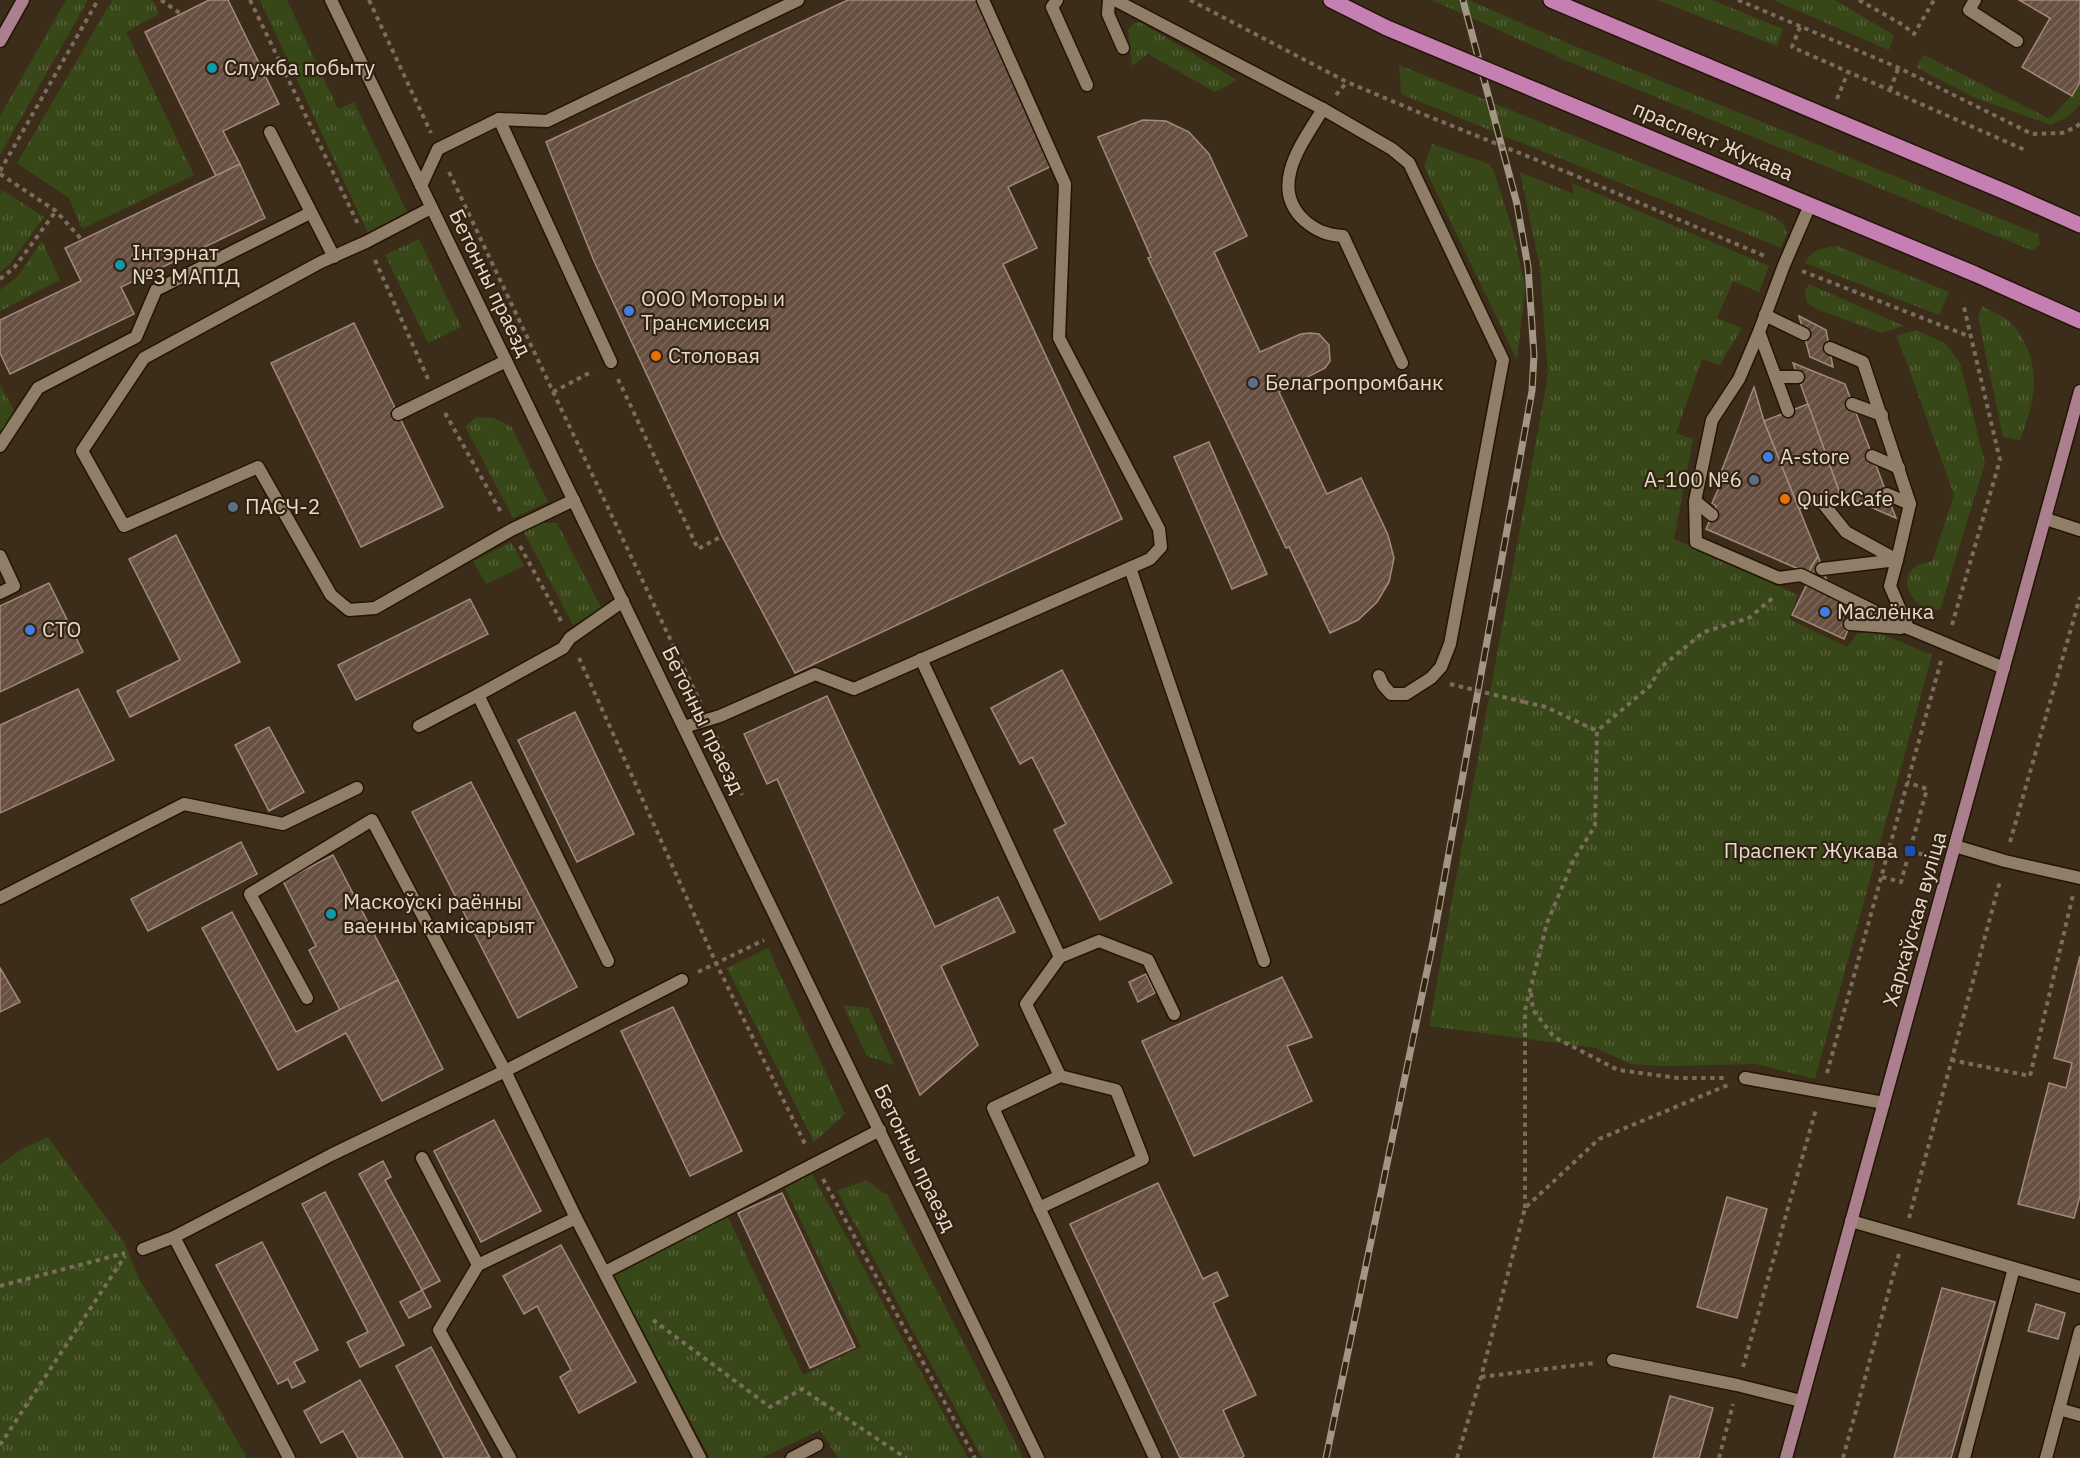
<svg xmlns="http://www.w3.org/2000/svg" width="2080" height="1458" font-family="'IBM Plex Sans',sans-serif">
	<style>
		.grass { fill: url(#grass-tufts) }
		.building { fill: url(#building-hatch); stroke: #a4897c; stroke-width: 1.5 }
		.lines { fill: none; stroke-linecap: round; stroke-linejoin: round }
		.service-casing { stroke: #231503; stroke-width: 15 }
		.tertiary-casing { stroke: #231503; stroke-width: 15 }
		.secondary-casing { stroke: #231503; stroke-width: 15 }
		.primary-casing { stroke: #231503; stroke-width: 18 }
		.path { stroke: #7a6d5c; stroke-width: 4; stroke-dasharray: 4.5 4.5; stroke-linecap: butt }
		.service { stroke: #907e69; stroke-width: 12 }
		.tertiary { stroke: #907e69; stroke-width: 12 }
		.secondary { stroke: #ab7f8e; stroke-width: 12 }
		.primary { stroke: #c57fb3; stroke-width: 15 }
		.rail-casing { stroke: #a29687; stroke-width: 7 }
		.rail { stroke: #322310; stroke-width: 4.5; stroke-dasharray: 14; stroke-linecap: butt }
		.primary-bridge-casing { stroke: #231503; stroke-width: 18; stroke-linecap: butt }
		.path-bridge { stroke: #7a6d5c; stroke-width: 4; stroke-dasharray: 4.5 4.5; stroke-linecap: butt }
		.primary-bridge { stroke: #c57fb3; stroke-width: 15 }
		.culture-dot { fill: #0f9aa8; stroke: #322310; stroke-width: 2 }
		.shop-dot { fill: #3f7fe0; stroke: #322310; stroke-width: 2 }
		.food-dot { fill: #e8710a; stroke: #322310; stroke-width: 2 }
		.service-dot { fill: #5c6f8a; stroke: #322310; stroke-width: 2 }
		.transit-dot { fill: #1a4fb4; stroke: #322310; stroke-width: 2 }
		.labels { text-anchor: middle; stroke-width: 4.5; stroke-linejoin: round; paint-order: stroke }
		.poi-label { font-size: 21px; fill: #e5dbcf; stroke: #322310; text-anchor: start }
		.street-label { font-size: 21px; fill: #e5dbcf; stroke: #322310 }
	</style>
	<defs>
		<pattern id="grass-tufts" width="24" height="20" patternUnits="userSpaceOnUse" patternTransform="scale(1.5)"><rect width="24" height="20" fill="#384718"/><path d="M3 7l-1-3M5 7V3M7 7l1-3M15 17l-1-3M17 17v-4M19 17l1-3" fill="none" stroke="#556139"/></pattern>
		<pattern id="building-hatch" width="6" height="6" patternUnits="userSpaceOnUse" patternTransform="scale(1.5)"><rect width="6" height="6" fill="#674f42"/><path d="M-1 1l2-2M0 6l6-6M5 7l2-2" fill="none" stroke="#7d685c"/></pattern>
	</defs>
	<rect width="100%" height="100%" fill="#3c2d1a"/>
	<g class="grass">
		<polygon points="66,0 88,0 0,155 0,116"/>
		<polygon points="112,0 151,0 154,2 159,14 126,32 194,175 82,229 69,198 17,163"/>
		<polygon points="260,0 287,0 338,109 354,102 407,212 368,233"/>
		<polygon points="1432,0 1469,0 1572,45 2038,234 2040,244 2035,249 2031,250 1565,60"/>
		<polygon points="1657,0 1712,0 1783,29 1777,46"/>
		<polygon points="1773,0 1835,0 1894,35 1889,50"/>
		<polygon points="1140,22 1237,80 1215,92 1148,54 1132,66 1128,30 1134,23"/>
		<polygon points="1924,55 2050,119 2071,96 2080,82 2080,104 2069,116 2051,125 1973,97 1916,67"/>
		<polygon points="1399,65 1773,216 1784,225 1787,232 1781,248 1401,94"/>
		<polygon points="1432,144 1489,164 1494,171 1514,235 1525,287 1517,360 1424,166"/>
		<polygon points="1520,172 1574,194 1572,183 1769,266 1759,292 1733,281 1717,318 1742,328 1720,365 1702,359 1676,433 1693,439 1674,539 1798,595 1789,619 1847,647 1857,634 1875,631 1932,655 1815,1079 1756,1064 1664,1066 1631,1064 1596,1048 1429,1026 1548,375 1540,267"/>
		<polygon points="2,190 44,217 10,264 0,272 0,194"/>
		<polygon points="419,239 461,327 428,343 385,255"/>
		<polygon points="42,241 60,280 0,311 0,290 17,277"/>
		<path d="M1837,246L1949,292L1939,315L1805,263C1812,249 1822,248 1837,246Z"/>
		<polygon points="1809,284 1904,326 1882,333 1819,310 1807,303 1805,292"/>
		<path d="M1982,306C1988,310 1996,313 2003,317C2024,330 2035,361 2034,386C2033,404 2026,423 2020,440L2003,437L1978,317Z"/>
		<path d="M1916,330L1945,343L1960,363L1985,463L1940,610C1906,612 1891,564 1932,562L1954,495L1907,363L1896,336Z"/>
		<polygon points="0,385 15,412 0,435"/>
		<polygon points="477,417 493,418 511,426 548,502 513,518 465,426"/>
		<polygon points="542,523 557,523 602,609 573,625 524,532"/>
		<polygon points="511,542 524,566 486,584 473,561"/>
		<polygon points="768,948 845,1114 814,1142 727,968"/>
		<polygon points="843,1005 869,1008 894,1065 867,1056"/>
		<polygon points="48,1137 125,1244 138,1277 216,1404 247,1458 0,1458 0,1165 20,1150"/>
		<polygon points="812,1174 968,1458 838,1458 820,1430 762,1458 710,1458 614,1276 727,1215 803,1375 861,1347 785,1188"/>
		<polygon points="866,1180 888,1196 1023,1458 982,1458 837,1191"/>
	</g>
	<g class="building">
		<polygon points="209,0 228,0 279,104 223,131 240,164 216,176 145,32"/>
		<polygon points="848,0 977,0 1054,165 1008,187 1037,248 1003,264 1122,519 795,673 722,536 594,261 546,142"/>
		<polygon points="2019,0 2080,0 2080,82 2072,96 2022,67 2050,18"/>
		<polygon points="1143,120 1166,121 1189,132 1209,154 1247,236 1214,252 1260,352 1301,334 1310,333 1319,334 1329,345 1330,361 1325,368 1279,392 1327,494 1361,478 1388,535 1394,558 1389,582 1377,602 1358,620 1330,633 1289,547 1286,548 1148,258 1151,257 1098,137"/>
		<polygon points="240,164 265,218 121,287 134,314 10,374 0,353 0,320 81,281 65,248"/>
		<polygon points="1799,316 1826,330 1833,367 1810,357"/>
		<polygon points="354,323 443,507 361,547 271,363"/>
		<polygon points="1793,363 1845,384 1896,518 1840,494"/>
		<polygon points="1754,387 1764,421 1818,556 1808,573 1706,529 1716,506 1712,503 1722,481 1718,480"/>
		<polygon points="1808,404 1840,494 1799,509 1764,421"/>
		<polygon points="1209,442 1267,574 1232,589 1174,457"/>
		<polygon points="176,535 240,662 130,717 117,691 180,660 129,559"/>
		<polygon points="1818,556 1827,581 1808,573"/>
		<polygon points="49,583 83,652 0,692 0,606"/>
		<polygon points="1807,584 1857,609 1844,639 1792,615"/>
		<polygon points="470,599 488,634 356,700 338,665"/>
		<polygon points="1062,670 1172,883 1100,920 1054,830 1066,824 1032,757 1020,764 991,708"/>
		<polygon points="78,689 114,760 0,813 0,725"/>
		<polygon points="827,696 935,927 998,897 1015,932 941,966 978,1045 920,1095 777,779 767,784 744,734"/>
		<polygon points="575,712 634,834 577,862 518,740"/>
		<polygon points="269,727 304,792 269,811 235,745"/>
		<polygon points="471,782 577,987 518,1018 412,812"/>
		<polygon points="241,842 257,874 148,931 131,899"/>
		<polygon points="333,855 398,980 340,1010 309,950 316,946 283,881"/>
		<polygon points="232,912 296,1032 398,980 443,1069 382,1101 346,1033 278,1070 202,928"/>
		<polygon points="2080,956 2080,1196 2074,1218 2018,1204 2049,1083 2066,1088 2072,1063 2054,1058"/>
		<polygon points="0,968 20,1002 0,1012"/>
		<polygon points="1146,974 1155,993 1138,1002 1129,982"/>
		<polygon points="1282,977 1312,1037 1287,1046 1312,1101 1194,1156 1142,1041"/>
		<polygon points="673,1007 742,1151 690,1176 621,1031"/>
		<polygon points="494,1120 541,1211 481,1242 434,1151"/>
		<polygon points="383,1161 391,1177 385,1180 440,1281 422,1290 359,1174"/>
		<polygon points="1158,1183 1203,1279 1217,1272 1228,1296 1213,1303 1256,1395 1223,1410 1244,1456 1241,1458 1180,1458 1070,1224"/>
		<polygon points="325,1192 404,1345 360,1367 347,1342 368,1332 302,1204"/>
		<polygon points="782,1193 855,1347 810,1368 738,1213"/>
		<polygon points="1727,1197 1767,1209 1737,1318 1697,1307"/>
		<polygon points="262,1242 318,1350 294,1362 305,1382 292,1388 288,1379 278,1384 216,1265"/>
		<polygon points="561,1245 636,1382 579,1413 560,1377 571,1370 537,1306 524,1314 503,1276"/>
		<polygon points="1942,1288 1995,1302 1951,1458 1894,1458"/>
		<polygon points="422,1290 431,1307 409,1318 400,1302"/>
		<polygon points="2036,1304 2065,1313 2058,1339 2028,1331"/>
		<polygon points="431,1347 490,1458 444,1458 396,1366"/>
		<polygon points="360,1380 403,1458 358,1458 343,1431 321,1443 304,1411"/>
		<polygon points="1670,1396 1713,1408 1699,1458 1653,1458"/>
	</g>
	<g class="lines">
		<defs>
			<g id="service">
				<polyline points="1057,0 1052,7 1087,85"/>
				<polyline points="1109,0 1108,14 1123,48"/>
				<path d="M1115,0L1323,109C1303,142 1267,187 1305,221C1317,231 1327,235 1343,236L1402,363"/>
				<polyline points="1975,0 1969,10 2017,41"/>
				<polyline points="1323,109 1392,149 1409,163 1503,360 1450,644 1441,667 1431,678 1406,694 1391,694 1383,685 1379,676"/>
				<polyline points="499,119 611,362"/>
				<polyline points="270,132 334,257"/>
				<polyline points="421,186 438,149 499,119 547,121 798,0"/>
				<polyline points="431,208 366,242 321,262 144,358 82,451 124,526 258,467 331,595 349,610 375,608 511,530 574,500"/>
				<polyline points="1765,315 1804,334"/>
				<polyline points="1759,332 1739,379 1712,420 1695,501 1696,542 1779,578 1801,575 1908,628 2004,668"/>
				<polyline points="1777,377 1798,377"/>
				<polyline points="1852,404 1882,415"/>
				<polyline points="1788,411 1759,332 1784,265 1810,205"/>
				<polyline points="398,414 506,361"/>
				<polyline points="0,446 38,388 136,337 156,290 310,213"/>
				<polyline points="1872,456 1899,468"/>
				<polyline points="1887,494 1910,504"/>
				<polyline points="1695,501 1712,515"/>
				<polyline points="1821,501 1846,532 1897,560 1890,586 1908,628"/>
				<polyline points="2046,519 2080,530"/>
				<polyline points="0,556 14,586 0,593"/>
				<polyline points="1130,568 1264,961"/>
				<polyline points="1822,569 1897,560 1910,504 1863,362 1830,348"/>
				<polyline points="1850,624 1901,628"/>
				<polyline points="921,659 1060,957 1099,941 1148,960 1174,1014"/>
				<polyline points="419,726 478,695"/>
				<polyline points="684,727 720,716 815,674 854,689 1150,559 1161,547 1159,529 1059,338 1065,184 983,0"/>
				<polyline points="1955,846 2005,861 2080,878"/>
				<polyline points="0,898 184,804 283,824 357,788"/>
				<polyline points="1060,957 1026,1004 1060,1076 993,1108 1155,1458"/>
				<polyline points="608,961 478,695 563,648 570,638 623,601"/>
				<polyline points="307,998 250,894 372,820 505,1071 576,1218 700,1458"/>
				<polyline points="1745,1078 1884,1103"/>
				<polyline points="422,1158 478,1265"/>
				<polyline points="1039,1208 1143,1159 1116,1090 1060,1076"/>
				<polyline points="1851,1221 2080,1287"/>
				<polyline points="174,1237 289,1458"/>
				<polyline points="143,1249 174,1237 331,1155 505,1071 682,980"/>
				<polyline points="605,1272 880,1130"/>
				<polyline points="1613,1360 1737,1385 1801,1401"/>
				<polyline points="2059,1409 2080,1415"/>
				<polyline points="510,1458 439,1330 478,1265 576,1218"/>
				<polyline points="792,1458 817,1445"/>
				<polyline points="1964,1458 2014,1268"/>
				<polyline points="2046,1458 2080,1331"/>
			</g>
			<polyline id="tertiary" points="331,0 1038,1458"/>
			<g id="secondary">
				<polyline points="0,41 23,0"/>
				<polyline points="1786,1458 2080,391"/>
			</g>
			<g id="primary">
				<polyline points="1331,0 1387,28"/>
				<polyline points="1551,0 2008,193 2080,225"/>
				<polyline points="1540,92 1975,274 2080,321"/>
			</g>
		</defs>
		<use href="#service" class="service-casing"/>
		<use href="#tertiary" class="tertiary-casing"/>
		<use href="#secondary" class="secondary-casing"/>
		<use href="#primary" class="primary-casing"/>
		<g class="path">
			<polyline points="161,0 181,14"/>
			<polyline points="250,0 358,224"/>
			<polyline points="369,0 431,133"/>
			<polyline points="1190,0 1347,82 1425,115"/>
			<polyline points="1738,0 1899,68 2032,134 2062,133 2074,128 2080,124"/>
			<polyline points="1859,0 1903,25 1914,34 1934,0"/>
			<polyline points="1800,27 1792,47 2025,150"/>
			<polyline points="1890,90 1898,69"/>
			<polyline points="1336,95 1347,82"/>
			<polyline points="1837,99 1848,72"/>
			<polyline points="0,171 98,0"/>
			<polyline points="449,172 700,702"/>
			<polyline points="1569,173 1767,257"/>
			<polyline points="0,174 56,211 82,240"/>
			<polyline points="375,260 428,379"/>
			<polyline points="1802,271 1971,337"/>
			<polyline points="0,279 14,268 56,211"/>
			<polyline points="618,379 698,549 722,536"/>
			<polyline points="553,392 593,371"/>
			<polyline points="445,413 502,514"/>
			<polyline points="520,546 561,621"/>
			<polyline points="1952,625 2000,460 1963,303"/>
			<polyline points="579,658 716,963 806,1146"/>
			<polyline points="1524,702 1546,707 1597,731"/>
			<polyline points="716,736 742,795"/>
			<polyline points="2010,842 2080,597"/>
			<polyline points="1910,851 1932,857"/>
			<polyline points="1882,877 1901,882 1927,789 1907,782"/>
			<polyline points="698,972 764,940"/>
			<polyline points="1531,993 1533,1010 1554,1037 1618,1070 1678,1078 1727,1078"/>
			<polyline points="1951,1060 2030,1076 2073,895"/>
			<polyline points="1827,1073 1941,661"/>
			<polyline points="823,1179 975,1458"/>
			<polyline points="1525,1208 1525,1010 1547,923 1574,859 1595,826 1597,731 1650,686 1661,667 1704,632 1749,618 1775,596"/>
			<polyline points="1909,1218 2000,881"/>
			<polyline points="0,1286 125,1253"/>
			<polyline points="653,1320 770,1407 802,1389 906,1458"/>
			<polyline points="1743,1367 1816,1109"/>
			<polyline points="1481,1377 1594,1363"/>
			<polyline points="0,1445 125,1256"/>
			<polyline points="1457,1458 1481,1377 1525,1208 1599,1139 1728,1085"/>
			<polyline points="1719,1458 1733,1404"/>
			<polyline points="1843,1458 1899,1254"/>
		</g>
		<use href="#service" class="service"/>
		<use href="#tertiary" class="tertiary"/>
		<use href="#secondary" class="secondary"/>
		<use href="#primary" class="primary"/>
		<defs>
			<polyline id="rail" points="1326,1458 1432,947 1532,391 1534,355 1528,267 1517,204 1463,0"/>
		</defs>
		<use href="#rail" class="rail-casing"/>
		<use href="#rail" class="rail"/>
		<defs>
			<polyline id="primary-bridge" points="1387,28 1540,92"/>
		</defs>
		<use href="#primary-bridge" class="primary-bridge-casing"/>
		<g class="path-bridge">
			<polyline points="1425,115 1569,173"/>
			<polyline points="1450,684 1524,702"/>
		</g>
		<use href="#primary-bridge" class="primary-bridge"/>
	</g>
	<g class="culture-dot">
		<circle cx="212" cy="68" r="6"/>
		<circle cx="120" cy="265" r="6"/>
		<circle cx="331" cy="914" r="6"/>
	</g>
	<g class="shop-dot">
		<circle cx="629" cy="311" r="6"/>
		<circle cx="1768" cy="457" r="6"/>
		<circle cx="1825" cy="612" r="6"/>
		<circle cx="30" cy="630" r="6"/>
	</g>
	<g class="food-dot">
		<circle cx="656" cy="356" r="6"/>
		<circle cx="1785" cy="499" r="6"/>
	</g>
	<g class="service-dot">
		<circle cx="1253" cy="383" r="6"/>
		<circle cx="1754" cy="480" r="6"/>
		<circle cx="233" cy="507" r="6"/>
	</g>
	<rect class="transit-dot" x="1904" y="845" width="12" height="12" rx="3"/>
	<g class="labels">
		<g class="poi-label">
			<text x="224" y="75">Служба побыту</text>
			<text x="132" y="260">Інтэрнат<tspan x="132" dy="24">№3 МАПІД</tspan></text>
			<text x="641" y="306">ООО Моторы и<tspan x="641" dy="24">Трансмиссия</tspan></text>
			<text x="668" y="363">Столовая</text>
			<text x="1265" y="390">Белагропромбанк</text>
			<text x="1780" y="464">А-store</text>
			<text x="1742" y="487" text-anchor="end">А-100 №6</text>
			<text x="1797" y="506">QuickCafe</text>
			<text x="245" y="514">ПАСЧ-2</text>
			<text x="1837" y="619">Маслёнка</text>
			<text x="42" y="637">СТО</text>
			<text x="1898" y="858" text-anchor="end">Праспект Жукава</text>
			<text x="343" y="909">Маскоўскі раённы<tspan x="343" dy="24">ваенны камісарыят</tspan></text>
		</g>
		<g class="street-label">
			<text transform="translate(1713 141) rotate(23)" y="7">праспект Жукава</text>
			<text transform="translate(490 283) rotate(64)" y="7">Бетонны праезд</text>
			<text transform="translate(703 720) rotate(64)" y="7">Бетонны праезд</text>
			<text transform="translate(1915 919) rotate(-74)" y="7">Харкаўская вуліца</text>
			<text transform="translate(915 1158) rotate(64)" y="7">Бетонны праезд</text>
		</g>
	</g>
</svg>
